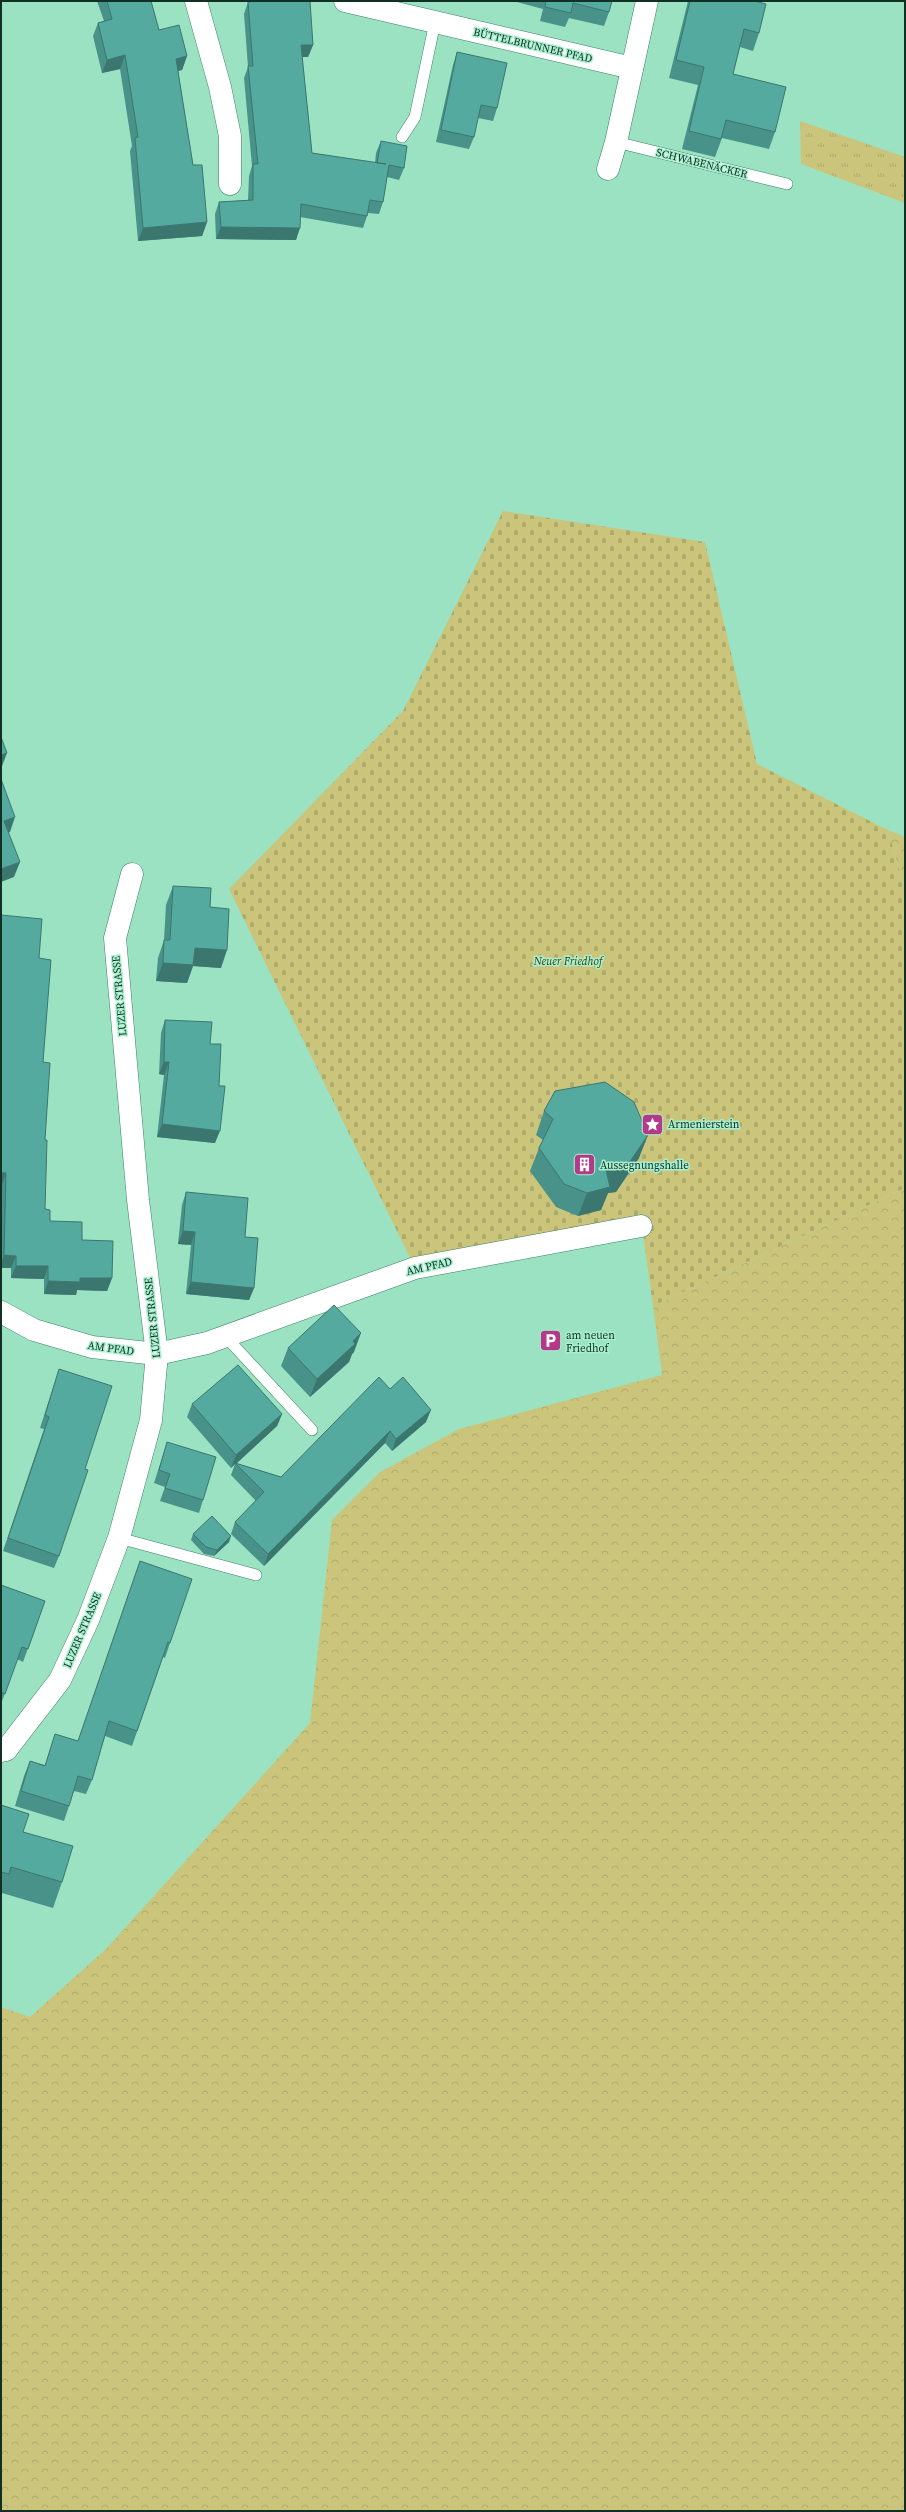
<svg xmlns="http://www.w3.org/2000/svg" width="906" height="2512" font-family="'Source Serif 4',serif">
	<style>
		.grass { fill: url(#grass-tufts) }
		.forest { fill: url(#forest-crowns) }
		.cemetery { fill: url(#cemetery-stones) }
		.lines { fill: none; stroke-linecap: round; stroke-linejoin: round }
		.service-casing { stroke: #3a8164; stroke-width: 12 }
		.minor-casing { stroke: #3a8164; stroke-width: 23 }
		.service { stroke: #fff; stroke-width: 11 }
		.minor { stroke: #fff; stroke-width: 22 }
		.wall { fill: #489289 }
		.shaded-wall { fill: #3b776f }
		.building { fill: #54aa9f; stroke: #3b776f }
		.labels { text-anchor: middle; stroke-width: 3; stroke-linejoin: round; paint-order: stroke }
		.street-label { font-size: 11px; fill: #112f23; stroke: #a7efce }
		.park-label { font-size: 11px; font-style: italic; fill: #413c04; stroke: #a7efce }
		.poi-label { font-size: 11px; fill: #112f23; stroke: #a7efce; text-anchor: start }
	</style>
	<defs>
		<pattern id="grass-tufts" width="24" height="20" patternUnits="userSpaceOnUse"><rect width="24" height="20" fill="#cbc57c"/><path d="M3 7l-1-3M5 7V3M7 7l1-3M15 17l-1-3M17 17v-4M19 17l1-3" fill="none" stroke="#adaa6b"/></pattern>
		<pattern id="forest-crowns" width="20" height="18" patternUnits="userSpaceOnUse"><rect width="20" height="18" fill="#cbc57c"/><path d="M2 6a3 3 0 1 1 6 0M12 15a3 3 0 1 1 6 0" fill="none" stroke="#adaa6b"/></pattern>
		<pattern id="cemetery-stones" width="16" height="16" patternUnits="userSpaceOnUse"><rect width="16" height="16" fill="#cbc57c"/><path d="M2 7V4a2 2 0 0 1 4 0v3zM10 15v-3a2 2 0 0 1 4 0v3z" fill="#adaa6b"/></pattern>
	</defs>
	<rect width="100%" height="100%" fill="#9ae2c1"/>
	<polygon class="grass" points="800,121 905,157 905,203 801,164"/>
	<g class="forest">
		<polygon points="888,830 905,837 905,891"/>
		<polygon points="905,1188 905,2511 1,2511 1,2007 30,2017 106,1949 310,1723 332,1520 380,1472 459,1429 662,1375 653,1306"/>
	</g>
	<polygon class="cemetery" points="503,511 705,542 757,764 888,830 905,891 905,1188 653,1306 642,1226 415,1268 229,889 403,711"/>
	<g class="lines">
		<defs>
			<g id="service">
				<polyline points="402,137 415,117 435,22"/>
				<polyline points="616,142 787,184"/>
				<polyline points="225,1336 312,1430"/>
				<polyline points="119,1538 256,1575"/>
			</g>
			<g id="minor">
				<polyline points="196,1 220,87 230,136 230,184"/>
				<polyline points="345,1 632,68"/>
				<polyline points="608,169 616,142 647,1"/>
				<polyline points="1,1312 34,1330 92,1347 157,1354 207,1343 415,1268 641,1226"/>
				<polyline points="1,1751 6,1750 60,1680 88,1620 119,1538 151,1420 157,1354 138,1200 115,938 132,874"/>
			</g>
		</defs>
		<use href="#service" class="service-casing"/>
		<use href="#minor" class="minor-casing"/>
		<use href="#service" class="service"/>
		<use href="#minor" class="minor"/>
	</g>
	<g class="wall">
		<polygon points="97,1 151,1 159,30 187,56 182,70 178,71 193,165 207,222 202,236 138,241 130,151 132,146 120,69 102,73 93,36 98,23 104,21"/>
		<polygon points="513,1 612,1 609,12 604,26 569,18 565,27 540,21 543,9"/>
		<polygon points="688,1 755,1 759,33 753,51 740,47 733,74 775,132 769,149 722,138 715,157 682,149 698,85 669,78"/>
		<polygon points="248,2 313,45 308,57 302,57 312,153 375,163 376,153 381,141 404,168 399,180 387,177 383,202 379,214 368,213 363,228 300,217 296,240 216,239 215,214 219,202 248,200 249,176 252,166 244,78 248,67 244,14"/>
		<polygon points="457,52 497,108 493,121 478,118 474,137 469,149 436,142 453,65"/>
		<polygon points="173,886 210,907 221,968 193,966 187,983 156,981 158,958 164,940 166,905"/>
		<polygon points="39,958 45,1140 45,1209 50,1221 82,1240 112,1278 107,1291 77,1290 76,1295 44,1294 44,1279 11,1278 11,1268 1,1268 2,1185"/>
		<polygon points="165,1020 210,1044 219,1086 215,1143 157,1137 164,1075 159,1074 161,1033"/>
		<polygon points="544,1111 639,1158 616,1192 608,1193 601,1210 578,1216 556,1207 530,1171 539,1148 543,1140 536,1135"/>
		<polygon points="186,1192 245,1237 254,1288 249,1300 186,1294 191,1245 178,1244 182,1205"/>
		<polygon points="288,1348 354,1352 352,1354 349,1362 310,1397 281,1366"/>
		<polygon points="59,1369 85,1469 59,1556 54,1568 3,1551 44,1429 40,1428"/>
		<polygon points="390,1389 426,1422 392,1451 385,1443 264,1566 231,1534 235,1522 256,1501 231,1475 235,1464 231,1468 187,1417 192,1404 282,1414 277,1426 236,1463 281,1477"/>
		<polygon points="167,1442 203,1500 199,1513 160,1501 165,1487 154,1483 163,1455"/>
		<polygon points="193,1534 229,1542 214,1556 204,1554 191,1540"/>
		<polygon points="135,1575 170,1643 165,1658 163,1657 132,1746 105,1736 92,1780 86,1794 74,1791 64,1821 15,1806 24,1776 30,1761 45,1765 55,1734 78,1741"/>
		<polygon points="1,1585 45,1601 23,1662 17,1659 1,1704"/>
		<polygon points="1,1805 23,1832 62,1882 53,1908 2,1893 1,1896"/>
	</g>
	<g class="shaded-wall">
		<polygon points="301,45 313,45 308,57 297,57"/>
		<polygon points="125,55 120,69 102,73 107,60"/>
		<polygon points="187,56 182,70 171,72 176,59"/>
		<polygon points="207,222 202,236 138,241 143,228"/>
		<polygon points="221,227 300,228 296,240 216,239"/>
		<polygon points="7,753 1,769 1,755"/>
		<polygon points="15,817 10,832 1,836 4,821"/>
		<polygon points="20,862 14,877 1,882 1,869"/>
		<polygon points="195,948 227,950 221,968 193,966 187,983 156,981 163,963"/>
		<polygon points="164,1062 169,1062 164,1075 159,1074"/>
		<polygon points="162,1124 220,1131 215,1143 157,1137"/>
		<polygon points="648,1135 639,1158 616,1192 608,1193 601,1210 578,1216 587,1193 606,1170"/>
		<polygon points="1,1173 6,1173 2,1185 1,1185"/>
		<polygon points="183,1231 195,1232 191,1245 178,1244"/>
		<polygon points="4,1255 16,1256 11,1268 1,1268 1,1264"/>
		<polygon points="16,1266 48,1266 44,1279 11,1278"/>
		<polygon points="80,1278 112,1278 107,1291 77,1290 76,1295 44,1294 48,1281"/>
		<polygon points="191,1282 254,1288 249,1300 186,1294"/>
		<polygon points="361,1333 354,1352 352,1354 349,1362 310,1397 317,1379"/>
		<polygon points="431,1410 426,1422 392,1451 396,1439"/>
		<polygon points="282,1414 277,1426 236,1464 235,1463 235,1464 231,1468 236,1455"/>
		<polygon points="390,1431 385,1443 264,1566 268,1554"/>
		<polygon points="231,1536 229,1542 214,1556 217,1550"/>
	</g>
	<g class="building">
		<polygon points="107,1 151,1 159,30 179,25 187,56 176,59 193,165 202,165 207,222 143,228 135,138 138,137 125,55 107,60 98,23 112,19"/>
		<polygon points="257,1 310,1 313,45 301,45 312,153 386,164 377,163 381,141 407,146 404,168 389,165 383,202 370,200 367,216 301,204 300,228 221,227 219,202 253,200 253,164 258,164 248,66 253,66 248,2"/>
		<polygon points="546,1 612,1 609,12 573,3 571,13 545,7"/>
		<polygon points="690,1 755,1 766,4 759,33 744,29 733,74 786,87 775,132 726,120 721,139 689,131 704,67 676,60"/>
		<polygon points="457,52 507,63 497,108 481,105 474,137 441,130"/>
		<polygon points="1,737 7,753 1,755"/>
		<polygon points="1,779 15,817 4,821 20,862 1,869"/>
		<polygon points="173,886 211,888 210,907 229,909 227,950 195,948 193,965 163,963 164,940 170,940"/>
		<polygon points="1,915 42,919 39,958 51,960 43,1062 50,1063 45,1140 47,1140 45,1209 50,1210 50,1221 82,1222 82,1240 113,1241 112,1278 80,1278 80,1282 48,1281 48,1266 16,1266 16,1256 4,1255 6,1173 1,1173"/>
		<polygon points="165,1020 212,1022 210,1044 221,1044 219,1086 225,1086 220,1131 162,1124 169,1062 164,1062"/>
		<polygon points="605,1082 634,1102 648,1135 625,1169 606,1170 610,1187 587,1193 564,1184 539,1148 553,1119 544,1111 555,1091"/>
		<polygon points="186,1192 248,1198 245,1237 258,1238 254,1288 191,1282 195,1232 183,1231"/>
		<polygon points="334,1305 361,1333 353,1341 355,1344 317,1379 288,1348"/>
		<polygon points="238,1365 282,1414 236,1455 192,1404"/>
		<polygon points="59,1369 112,1386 85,1469 88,1470 59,1556 8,1538 49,1417 45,1415"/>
		<polygon points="379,1377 390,1389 403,1377 431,1410 396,1439 390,1431 268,1554 235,1522 264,1492 235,1463 281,1477"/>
		<polygon points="167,1442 216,1457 203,1500 165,1488 170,1474 159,1470"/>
		<polygon points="212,1516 231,1536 217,1550 206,1547 193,1534"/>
		<polygon points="140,1561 192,1579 170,1643 168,1642 137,1731 109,1721 92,1780 78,1776 69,1806 21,1791 30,1761 45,1766 55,1734 78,1741"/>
		<polygon points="1,1585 45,1601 28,1649 22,1647 5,1694 1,1692"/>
		<polygon points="1,1805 29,1814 23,1832 73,1846 62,1882 11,1867 9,1874 1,1872"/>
	</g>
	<defs>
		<symbol id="sight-square" viewBox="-11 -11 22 22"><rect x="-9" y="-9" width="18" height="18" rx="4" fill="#b5398a" stroke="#a7efce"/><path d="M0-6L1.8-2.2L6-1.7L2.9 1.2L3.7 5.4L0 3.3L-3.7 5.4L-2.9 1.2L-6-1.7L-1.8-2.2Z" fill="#fff"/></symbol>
		<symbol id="building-square" viewBox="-11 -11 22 22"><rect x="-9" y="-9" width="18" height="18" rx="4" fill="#b5398a" stroke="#a7efce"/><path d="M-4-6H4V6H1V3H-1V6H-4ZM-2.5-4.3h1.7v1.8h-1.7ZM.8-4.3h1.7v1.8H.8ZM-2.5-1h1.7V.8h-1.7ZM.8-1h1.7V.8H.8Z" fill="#fff"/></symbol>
		<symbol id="parking-square" viewBox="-11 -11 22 22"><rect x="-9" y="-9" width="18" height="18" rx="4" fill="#b5398a" stroke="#a7efce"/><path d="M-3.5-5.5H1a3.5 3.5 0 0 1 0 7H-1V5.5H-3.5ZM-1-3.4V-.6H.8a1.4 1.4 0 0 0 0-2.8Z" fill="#fff"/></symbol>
	</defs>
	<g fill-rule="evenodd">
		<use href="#sight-square" x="640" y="1112" width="25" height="25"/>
		<use href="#building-square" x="572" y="1152" width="25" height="25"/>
		<use href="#parking-square" x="538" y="1328" width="25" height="25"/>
	</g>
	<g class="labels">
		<g class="street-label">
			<text transform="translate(533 45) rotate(13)" y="4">BÜTTELBRUNNER PFAD</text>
			<text transform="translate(702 163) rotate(14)" y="4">SCHWABENÄCKER</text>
			<text transform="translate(119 996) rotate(-95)" y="4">LUZER STRASSE</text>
			<text transform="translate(429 1266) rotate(-13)" y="4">AM PFAD</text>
			<text transform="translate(152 1318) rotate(-96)" y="4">LUZER STRASSE</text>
			<text transform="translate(111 1348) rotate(8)" y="4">AM PFAD</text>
			<text transform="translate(82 1630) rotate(-67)" y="4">LUZER STRASSE</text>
		</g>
		<g class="park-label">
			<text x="568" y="965">Neuer Friedhof</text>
		</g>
		<g class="poi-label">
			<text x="668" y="1128">Armenierstein</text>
			<text x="600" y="1169">Aussegnungshalle</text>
			<text x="566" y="1339">am neuen<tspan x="566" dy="13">Friedhof</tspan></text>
		</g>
	</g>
	<rect width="906" height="2512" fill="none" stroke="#112f23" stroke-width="4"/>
</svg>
